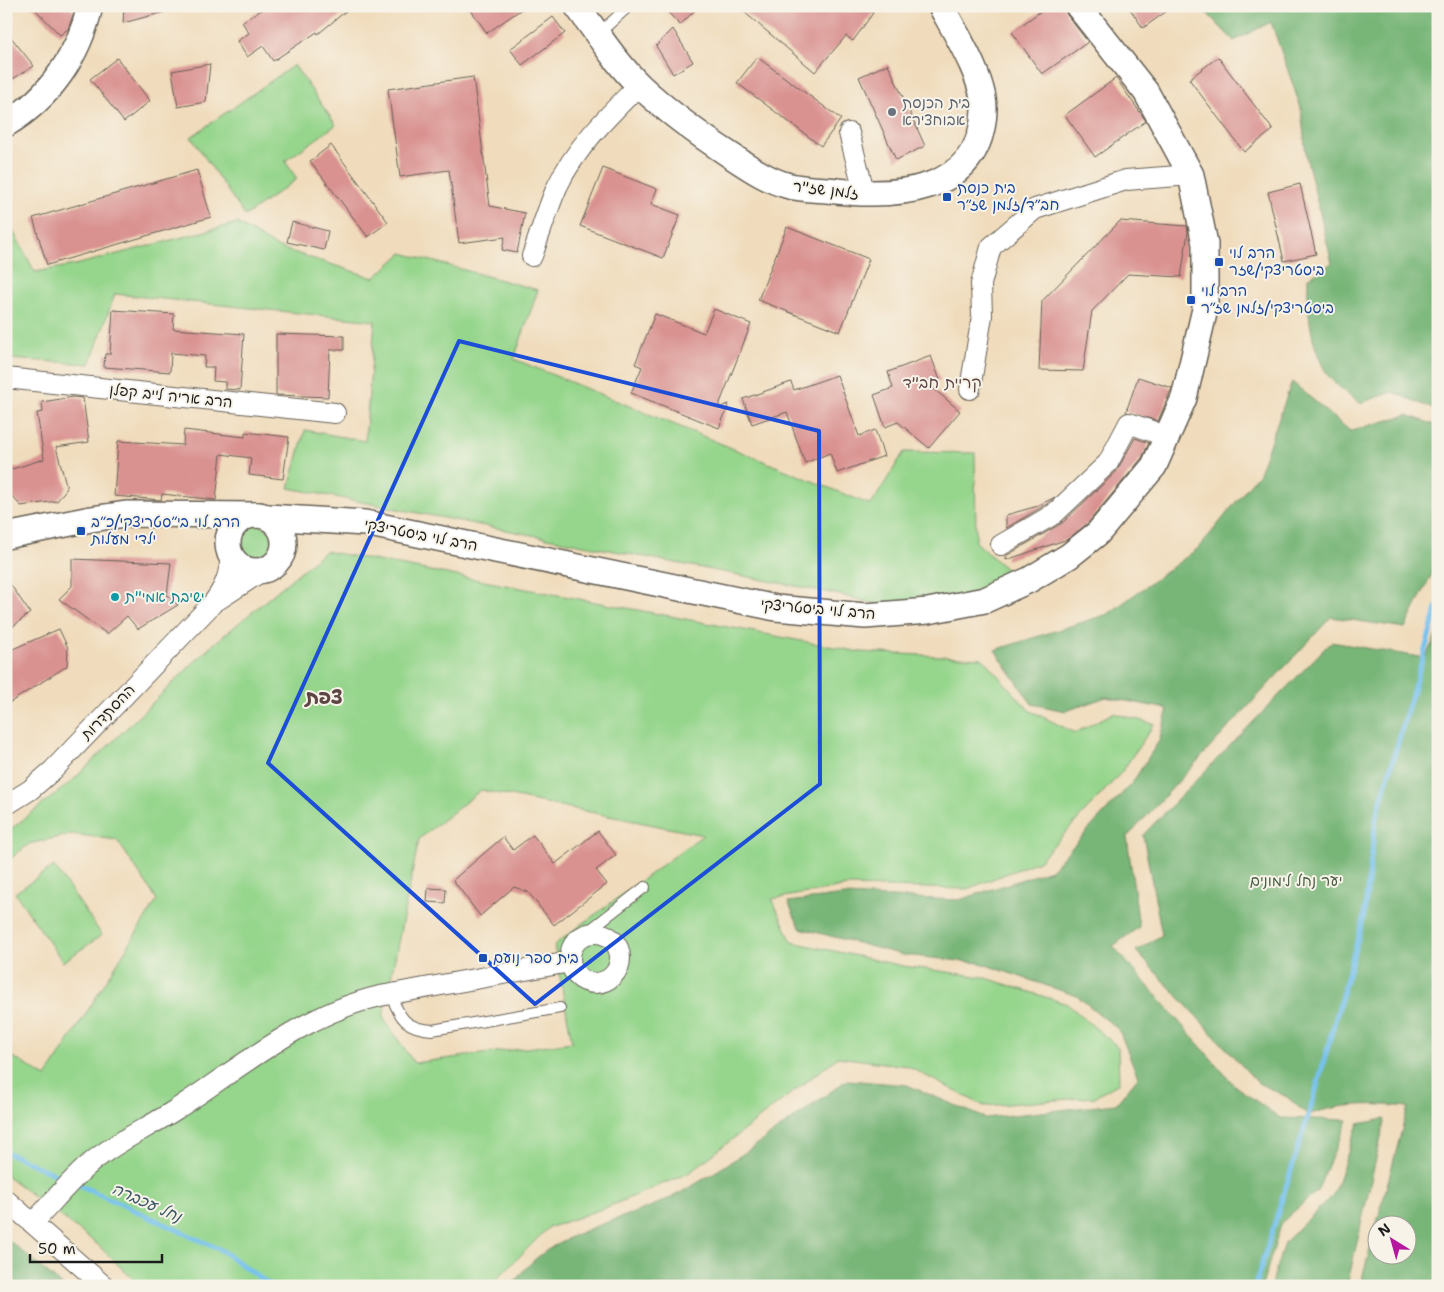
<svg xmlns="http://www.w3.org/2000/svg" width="1444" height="1292" font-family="'Shantell Sans','Playpen Sans Hebrew',sans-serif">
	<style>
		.green { fill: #95d58c; stroke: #587854; fill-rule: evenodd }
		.forest { fill: #78b678; stroke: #4a694a; fill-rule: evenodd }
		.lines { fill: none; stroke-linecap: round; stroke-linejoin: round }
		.stream { stroke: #75c1ef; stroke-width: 5 }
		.building { fill: #d99290 }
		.service-casing { stroke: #665f54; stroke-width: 12 }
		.minor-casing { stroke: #665f54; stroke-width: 22 }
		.tertiary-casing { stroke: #665f54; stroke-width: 28 }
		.service { stroke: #fff; stroke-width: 10 }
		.minor { stroke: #fff; stroke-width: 20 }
		.tertiary { stroke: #fff; stroke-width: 25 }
		.marked { fill: none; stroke: #1d4ed8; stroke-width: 4; stroke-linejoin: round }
		.worship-dot { fill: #6b7280; stroke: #f7f3e8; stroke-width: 2 }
		.transit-dot { fill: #1a4fb4; stroke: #f7f3e8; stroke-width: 2 }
		.culture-dot { fill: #0f9aa8; stroke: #f7f3e8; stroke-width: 2 }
		.labels { text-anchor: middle; stroke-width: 4; stroke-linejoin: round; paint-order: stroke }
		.worship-label { font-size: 15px; fill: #5b616d; stroke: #f7f3e8; text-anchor: start }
		.transit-label { font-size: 15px; fill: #164399; stroke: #f7f3e8; text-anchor: start }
		.street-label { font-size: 15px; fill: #1c1c1c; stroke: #f7f3e8 }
		.culture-label { font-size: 15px; fill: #0d838f; stroke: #f7f3e8; text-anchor: start }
		.park-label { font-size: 15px; fill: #465d43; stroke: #f7f3e8 }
		.neighbourhood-label { font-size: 16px; fill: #5e4545; stroke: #f7f3e8 }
		.water-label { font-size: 16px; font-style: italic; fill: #3b5666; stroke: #f7f3e8 }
		.district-label { font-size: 20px; font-weight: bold; fill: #5e4545; stroke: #f7f3e8 }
	</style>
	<rect width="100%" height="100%" fill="#f7f3e8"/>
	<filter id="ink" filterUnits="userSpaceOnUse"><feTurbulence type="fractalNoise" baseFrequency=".02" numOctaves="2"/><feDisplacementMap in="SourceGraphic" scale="10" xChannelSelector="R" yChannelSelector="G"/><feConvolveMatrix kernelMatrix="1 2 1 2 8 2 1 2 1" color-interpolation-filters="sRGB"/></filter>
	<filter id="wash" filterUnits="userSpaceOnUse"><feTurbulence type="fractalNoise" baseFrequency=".0096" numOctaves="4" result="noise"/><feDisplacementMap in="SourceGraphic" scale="20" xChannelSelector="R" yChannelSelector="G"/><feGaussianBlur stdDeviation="1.12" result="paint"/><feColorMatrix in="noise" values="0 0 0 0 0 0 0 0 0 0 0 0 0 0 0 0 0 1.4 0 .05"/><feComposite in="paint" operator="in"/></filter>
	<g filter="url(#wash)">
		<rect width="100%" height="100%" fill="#f0dcbc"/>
		<g class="green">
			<polygon points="294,65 336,125 285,161 297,179 245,216 191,137"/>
			<polygon points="6,218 35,272 75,265 237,223 277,247 374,278 402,253 538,290 514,359 871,505 904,452 975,453 976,542 1029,590 896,609 836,594 289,488 305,430 365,441 375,321 115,294 90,364 6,359"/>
			<circle cx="256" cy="543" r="18"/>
			<path d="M325,551L860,652L982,658L1029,710L1075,733L1113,713L1154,724L1121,773L1039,861L967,889L848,886L772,899L792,942L903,966L983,977L1067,1004L1118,1047L1119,1083L1095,1097L984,1106L907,1066L838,1057L689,1173L610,1206L548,1228L490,1286H140L98,1245L6,1175V1053L46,1077L157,900L117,840L72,834L29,844L6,862V833L72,781L209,648ZM481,790L703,835L554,945L572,1042L414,1063L383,1017L419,839Z"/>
			<polygon points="54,866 102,935 63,962 15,893"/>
		</g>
		<g class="forest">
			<path d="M1200,6H1438V411L1393,392L1360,403C1350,394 1332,384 1326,372C1310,344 1307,309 1308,278L1332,263L1306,155L1301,108L1271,22L1234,41Z"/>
			<path d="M1292,382L1350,431L1407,415L1438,426V562L1405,628L1331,617L1127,837L1139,927L1113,946L1235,1086L1280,1118L1348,1120L1317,1191L1282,1222L1262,1286H512C548,1228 623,1224 678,1194C738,1161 792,1119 847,1080L907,1085L985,1118L1116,1104L1138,1077L1119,1030L1077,996L980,963L903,955L800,928L788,902L844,895L959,900L1051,870L1132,783L1159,741L1168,709L1106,697L1066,711L1032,704L995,650L1108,614L1200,547L1259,473Z"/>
			<path d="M1438,632V1286H1360L1408,1107C1373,1103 1341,1103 1308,1115L1287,1097L1258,1083L1136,951L1162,935L1143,835L1331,642L1425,658ZM1376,1224H1406V1254H1376Z"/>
			<polygon points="1385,1119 1347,1286 1271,1286 1284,1243 1333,1195 1358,1124"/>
			<polygon points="6,1238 63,1286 6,1286"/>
		</g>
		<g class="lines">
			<g class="stream">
				<polyline points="6,1152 67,1180"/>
				<polyline points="75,1183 221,1250 271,1286"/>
				<polyline points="1255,1286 1314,1097 1364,916 1376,818 1438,605"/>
			</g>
		</g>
		<g id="blocks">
			<g class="building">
				<polygon points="32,6 69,6 74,12 68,29 60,35"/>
				<polygon points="124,6 167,6 168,11 123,23"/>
				<polygon points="267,6 352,6 318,34 317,32 273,61 263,46 247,57 237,41 249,33 242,22"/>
				<polygon points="468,6 526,6 487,33"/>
				<polygon points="662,6 699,6 680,25"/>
				<polygon points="737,6 862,6 873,13 853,41 846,36 815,72"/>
				<polygon points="1048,6 1064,6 1067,15 1088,42 1042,74 1012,32"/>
				<polygon points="1128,6 1174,6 1143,28"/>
				<polygon points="553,17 565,33 522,65 510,49"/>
				<polygon points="673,29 693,62 673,74 656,46"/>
				<polygon points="6,31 34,66 6,83"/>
				<polygon points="757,57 841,119 821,146 737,83"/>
				<polygon points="1218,57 1273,130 1244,152 1189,79"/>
				<polygon points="117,58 150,101 124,122 90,79"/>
				<polygon points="210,64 206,102 178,107 172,71"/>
				<polygon points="888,64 925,146 896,160 859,77"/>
				<polygon points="473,77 490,206 525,213 517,253 502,250 505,237 459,243 449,170 400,177 388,89"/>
				<polygon points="1116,78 1146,121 1095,157 1065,115"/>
				<polygon points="331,145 388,222 368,237 310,161"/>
				<polygon points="603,168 657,189 651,204 680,215 663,258 580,226"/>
				<polygon points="197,170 211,217 47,265 33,218"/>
				<polygon points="1300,184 1316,254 1284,261 1268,192"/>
				<polygon points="1120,221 1187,226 1188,232 1181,277 1128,274 1092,311 1083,371 1039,370 1042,301"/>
				<polygon points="292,222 328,231 324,250 287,242"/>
				<polygon points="787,227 869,259 840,332 758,300"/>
				<polygon points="714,309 751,324 718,408 729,404 719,428 631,393 642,367 635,364 655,314 704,333"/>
				<polygon points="113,310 174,314 173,329 244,334 240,390 225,389 225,382 213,381 214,367 204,367 205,356 171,353 170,372 104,367 105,354 110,354"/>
				<polygon points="276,334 344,336 344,350 330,350 328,397 276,395"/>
				<polygon points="931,356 940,380 928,384 960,411 929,448 898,422 885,427 874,395 893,388 888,372"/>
				<polygon points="837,375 859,436 875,430 884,456 837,473 830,453 805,463 787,412 752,424 743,399 791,382 794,390"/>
				<polygon points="1138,377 1172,388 1158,421 1126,412"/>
				<polygon points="73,397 83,398 89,442 56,447 67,488 57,501 21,506 8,492 6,471 44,459 37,413 43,412 42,402"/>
				<polygon points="184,430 245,437 245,432 289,437 283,479 249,475 251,458 221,454 216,500 162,494 161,500 114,496 118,441 183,445"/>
				<polygon points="1135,438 1149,443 1142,458 1088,523 1068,539 1006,560 1006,556 1062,523 1116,472"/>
				<polygon points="1055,497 1047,504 1006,528 1006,515 1038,506"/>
				<polygon points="72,559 171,563 167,595 178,605 138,629 127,616 107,634 59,599 72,586"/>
				<polygon points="6,578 30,613 6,632"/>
				<polygon points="59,629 68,648 67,666 6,705 6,652"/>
				<polygon points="598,831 616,855 596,870 607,884 554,925 528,892 514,887 480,916 453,880 503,837 513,850 533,835 555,864"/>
				<polygon points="428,888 446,889 445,903 427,902"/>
			</g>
		</g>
	</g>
	<g filter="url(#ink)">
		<use href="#blocks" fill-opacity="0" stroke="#665f54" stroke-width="1"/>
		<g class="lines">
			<defs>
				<g id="service">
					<polyline points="598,34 629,6"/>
					<polyline points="578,939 645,887"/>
					<path d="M390,994C401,1018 404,1028 432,1030L560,1008"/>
				</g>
				<g id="minor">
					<polyline points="849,133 865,195"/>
					<path d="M532,256C540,234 547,210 557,187C575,148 609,115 639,85"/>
					<polyline points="6,378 335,413"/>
					<polyline points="970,389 982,316 981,284 991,247 1035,209 1126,180 1191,175"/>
					<polyline points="1001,545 1054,514 1108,463 1129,423 1168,437"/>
					<polyline points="219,599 262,571"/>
					<path d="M6,805L30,790L53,770L212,604C225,588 229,576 231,556"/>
					<circle cx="595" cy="958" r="25"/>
					<polyline points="6,1200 104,1286"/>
					<path d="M33,1223C52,1203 70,1180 92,1162C117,1141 148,1128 175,1110C241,1067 303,1014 380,996L570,962"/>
				</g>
				<g id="tertiary">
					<path d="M577,6C597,33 616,63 640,86C668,112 698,134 730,155C747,166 767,180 786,185C799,189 814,189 827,190C892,198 981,196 984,110C985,80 955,32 941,6"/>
					<path d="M6,124C50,98 79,55 90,6"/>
					<circle cx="256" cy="543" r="28"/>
					<polyline points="268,517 365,523 776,608 865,616 928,611 985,600 1029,580 1069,556 1098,533 1154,466 1184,398 1205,309 1205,244 1191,175 1146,92 1078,6"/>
					<polyline points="6,536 91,519 126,514 259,515"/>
				</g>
			</defs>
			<use href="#service" class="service-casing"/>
			<use href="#minor" class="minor-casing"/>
			<use href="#tertiary" class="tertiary-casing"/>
			<use href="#service" class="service"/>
			<use href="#minor" class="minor"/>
			<use href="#tertiary" class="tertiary"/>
		</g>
	</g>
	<path class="marked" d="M459,341L819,431L820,784L535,1004L268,763Z"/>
	<circle class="worship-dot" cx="892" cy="112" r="5"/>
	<g class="transit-dot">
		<rect x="942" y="192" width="10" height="10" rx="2.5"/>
		<rect x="1214" y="257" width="10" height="10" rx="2.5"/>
		<rect x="1186" y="295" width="10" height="10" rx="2.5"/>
		<rect x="76" y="526" width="10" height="10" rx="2.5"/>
		<rect x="478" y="953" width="10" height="10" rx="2.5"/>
	</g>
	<circle class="culture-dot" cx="115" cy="597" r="5"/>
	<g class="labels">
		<g class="worship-label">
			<text x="902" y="108">בית הכנסת<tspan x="902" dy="17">אבוחצירא</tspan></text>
		</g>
		<g class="transit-label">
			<text x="957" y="193">בית כנסת<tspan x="957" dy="17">חב״ד/זלמן שז״ר</tspan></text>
			<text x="1229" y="258">הרב לוי<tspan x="1229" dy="17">ביסטריצקי/שזר</tspan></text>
			<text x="1201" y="296">הרב לוי<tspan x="1201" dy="17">ביסטריצקי/זלמן שז״ר</tspan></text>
			<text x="91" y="527">הרב לוי בי״סטריצקי/כ״ב<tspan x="91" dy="17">ילדי מעלות</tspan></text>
			<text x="493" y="963">בית ספר נועם</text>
		</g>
		<g class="street-label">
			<text transform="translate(826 190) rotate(7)" y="5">זלמן שז"ר</text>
			<text transform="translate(171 396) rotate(6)" y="5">הרב אריה לייב קפלן</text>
			<text transform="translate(421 535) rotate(11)" y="5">הרב לוי ביסטריצקי</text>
			<text transform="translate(818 609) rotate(5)" y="5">הרב לוי ביסטריצקי</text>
			<text transform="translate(108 712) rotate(-46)" y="5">ההסתדרות</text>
		</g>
		<g class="culture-label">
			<text x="125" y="602">ישיבת אמי"ת</text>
		</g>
		<g class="park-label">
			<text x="1296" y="886">יער נחל לימונים</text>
		</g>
		<g class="neighbourhood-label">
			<text x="942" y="388">קריית חב"ד</text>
		</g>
		<g class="water-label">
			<text transform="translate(147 1202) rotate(24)" y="6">נחל עכברה</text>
		</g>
		<g class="district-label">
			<text x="324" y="704">צפת</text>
		</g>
	</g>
	<rect width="1444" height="1292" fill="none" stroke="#f7f3e8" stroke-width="25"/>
	<g transform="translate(1392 1240) rotate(323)"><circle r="24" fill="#f7f3e8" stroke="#9f9d96"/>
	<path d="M0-4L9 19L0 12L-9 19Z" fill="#b5179e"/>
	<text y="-8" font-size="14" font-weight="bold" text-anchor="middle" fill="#1c1c1c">N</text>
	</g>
	<path d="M30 1254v8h132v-8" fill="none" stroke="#1c1c1c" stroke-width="2.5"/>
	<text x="38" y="1254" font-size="15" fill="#1c1c1c" stroke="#f7f3e8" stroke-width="4" paint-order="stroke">50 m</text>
</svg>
